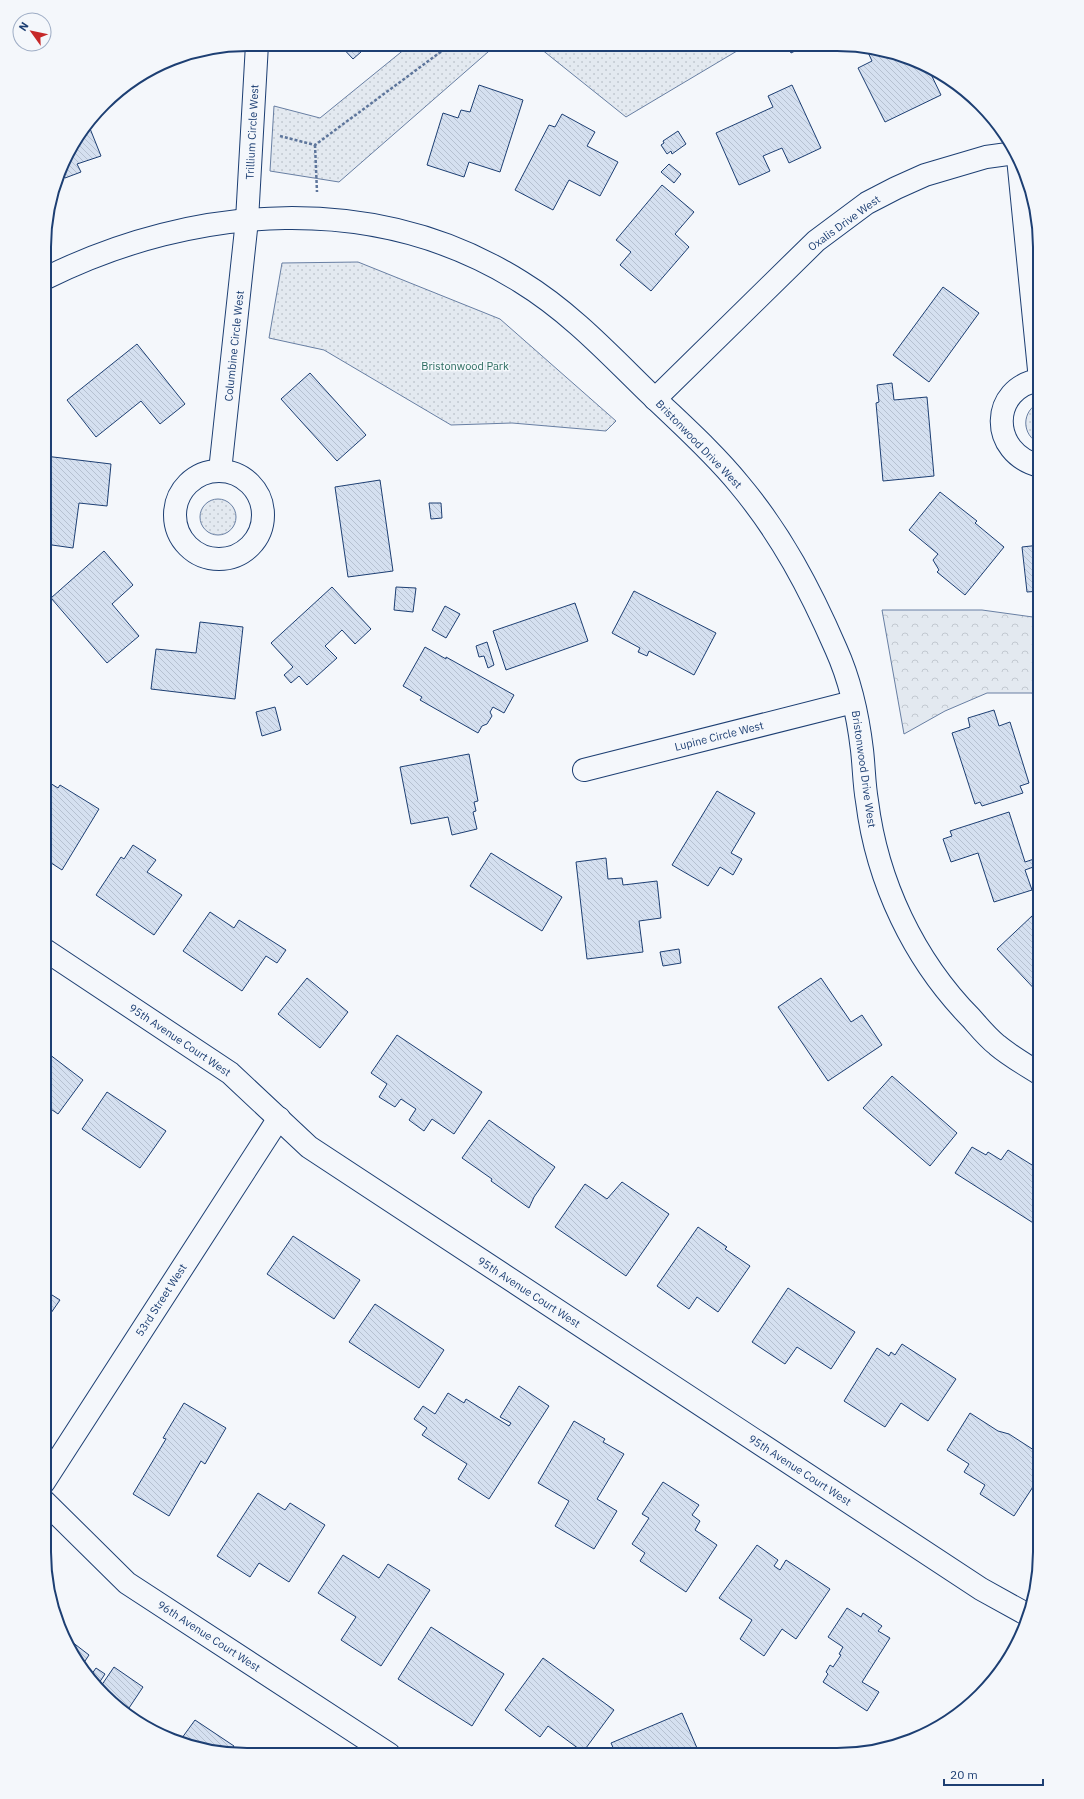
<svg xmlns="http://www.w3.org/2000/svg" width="1084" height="1799" font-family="'IBM Plex Sans',sans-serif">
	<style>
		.green { fill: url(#green-dots); stroke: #687fa3 }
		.forest { fill: url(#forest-crowns); stroke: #687fa3 }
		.building { fill: url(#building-back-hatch); stroke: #1d3f73 }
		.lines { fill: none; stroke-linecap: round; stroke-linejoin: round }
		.street-casing { stroke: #1d3f73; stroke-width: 24 }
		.path { stroke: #5e769c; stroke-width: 2.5; stroke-dasharray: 3 2; stroke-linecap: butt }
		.street { stroke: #f4f7fb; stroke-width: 22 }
		.labels { text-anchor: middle; stroke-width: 3; stroke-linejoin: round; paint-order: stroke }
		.street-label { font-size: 11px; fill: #1d3f73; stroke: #f4f7fb }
		.park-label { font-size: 11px; fill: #2c6c60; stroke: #f4f7fb }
		.rim { fill: none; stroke: #1d3f73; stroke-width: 2 }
	</style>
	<defs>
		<pattern id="green-dots" width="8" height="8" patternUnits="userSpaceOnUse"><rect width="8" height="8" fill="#e3e9f0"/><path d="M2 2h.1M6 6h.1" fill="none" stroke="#c2c9d1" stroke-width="1.8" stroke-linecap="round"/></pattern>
		<pattern id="forest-crowns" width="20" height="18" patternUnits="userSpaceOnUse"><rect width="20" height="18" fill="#e3e9f0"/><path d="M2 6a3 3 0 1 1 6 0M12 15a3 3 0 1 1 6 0" fill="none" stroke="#c2c9d1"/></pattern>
		<pattern id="building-back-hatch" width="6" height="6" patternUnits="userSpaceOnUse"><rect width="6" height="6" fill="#d5e0f0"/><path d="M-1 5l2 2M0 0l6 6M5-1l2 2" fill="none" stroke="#b6c1d1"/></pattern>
	</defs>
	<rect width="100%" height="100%" fill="#f4f7fb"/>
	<g class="green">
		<polygon points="411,44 496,45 339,182 270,171 274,106 320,118"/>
		<polygon points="536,45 747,45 626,117"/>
		<polygon points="358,262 500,319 616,421 606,431 512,423 451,425 324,350 269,338 282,263"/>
		<path d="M1040,402V444C1021,435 1021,411 1040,402Z"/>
		<circle cx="218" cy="517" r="18"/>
	</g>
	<polygon class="forest" points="882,610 982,610 1040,618 1040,705 1032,693 987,693 945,711 904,734"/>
	<g class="building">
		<polygon points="339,44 370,44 353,59"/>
		<polygon points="788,46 805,46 791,53"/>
		<polygon points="865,46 915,60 928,68 941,95 885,122 858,68 872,61"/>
		<polygon points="479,85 523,100 500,172 469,162 464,177 427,165 443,113 458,118 461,110 470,112"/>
		<polygon points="792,85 821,148 789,163 782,148 763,156 770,171 739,185 716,133 773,107 768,96"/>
		<polygon points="562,114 595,132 587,146 618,162 600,196 569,180 553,210 515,190 549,125 555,127"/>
		<polygon points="89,126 101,156 77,164 81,172 65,178 63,173 60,174 65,157"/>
		<polygon points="678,131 686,144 672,154 671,151 667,154 661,145 664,143 663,141"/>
		<polygon points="669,164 681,174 674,183 661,172"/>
		<polygon points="662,185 694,212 675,234 689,247 651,291 620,265 631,252 616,240"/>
		<polygon points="943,287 979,313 929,382 893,355"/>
		<polygon points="137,344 185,404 160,424 141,401 96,437 67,400"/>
		<polygon points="310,373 366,435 337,461 281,399"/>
		<polygon points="892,383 894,400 927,397 934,476 883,481 876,403 879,402 877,385"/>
		<polygon points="45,456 111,464 107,506 79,503 73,548 45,544"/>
		<polygon points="380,480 393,571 348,577 335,487"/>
		<polygon points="940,492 977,521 975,523 1004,547 965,595 937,572 939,570 933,560 938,554 909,530"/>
		<polygon points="429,503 441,503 442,518 431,519"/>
		<polygon points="1040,545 1040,591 1027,592 1022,547"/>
		<polygon points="104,551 133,585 112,604 139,636 107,663 51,598"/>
		<polygon points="332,587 371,629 355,644 342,630 325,646 337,658 307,685 299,676 291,683 284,675 293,667 271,643"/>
		<polygon points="396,587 416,588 413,612 394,610"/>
		<polygon points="634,591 716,633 694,675 649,651 647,656 638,652 640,648 612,633"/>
		<polygon points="575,603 588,641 506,670 493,631"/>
		<polygon points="445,606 460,614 446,638 432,630"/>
		<polygon points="200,622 243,627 235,699 151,689 156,649 196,653"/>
		<polygon points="487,642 494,665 488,668 484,656 479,657 476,646"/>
		<polygon points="425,647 446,659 446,657 514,695 504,713 493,707 490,712 492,716 487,724 482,726 478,733 420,700 422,697 403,686"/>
		<polygon points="275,707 281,730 262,736 256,712"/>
		<polygon points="994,710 999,726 1010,722 1029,783 1020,786 1023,793 982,806 980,802 975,804 952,733 970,727 968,718"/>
		<polygon points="469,754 478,801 474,802 476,811 473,812 477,829 452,835 448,817 411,824 400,767"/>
		<polygon points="45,780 58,788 60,785 99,809 62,870 45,859"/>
		<polygon points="717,791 755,813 731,853 742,859 733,875 720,867 708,886 672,865"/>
		<polygon points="1009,812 1025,862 1034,859 1036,866 1025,870 1032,890 994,902 978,853 951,862 943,839 952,836 950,831"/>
		<polygon points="133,845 156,860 147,872 182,895 154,935 96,895 121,857 124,859"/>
		<polygon points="491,853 562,897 542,931 470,886"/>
		<polygon points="606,858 608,879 622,878 623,885 657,881 661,918 639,921 643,952 587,959 576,862"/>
		<polygon points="210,912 234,928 239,920 286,950 277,963 266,956 242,991 183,951"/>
		<polygon points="1033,915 1040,923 1040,995 997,949"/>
		<polygon points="679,949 681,963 663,966 660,952"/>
		<polygon points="307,978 348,1012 320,1048 278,1014"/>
		<polygon points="821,978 851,1022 862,1015 882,1045 828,1081 778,1007"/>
		<polygon points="397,1035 482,1092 454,1134 432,1119 424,1131 409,1120 416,1109 401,1099 395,1107 379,1097 387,1084 371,1073"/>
		<polygon points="45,1051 83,1080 58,1114 45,1105"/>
		<polygon points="892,1076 957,1133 930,1166 863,1108"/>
		<polygon points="107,1092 166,1131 140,1168 82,1129"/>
		<polygon points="489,1120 555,1167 534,1197 529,1208 491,1181 492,1179 462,1158"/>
		<polygon points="972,1147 986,1155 988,1152 1001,1160 1008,1150 1040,1170 1040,1223 1038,1226 955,1173"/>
		<polygon points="622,1182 669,1214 626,1276 555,1227 585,1184 607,1199"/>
		<polygon points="698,1227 727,1247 725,1249 750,1266 718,1312 697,1297 689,1309 657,1286"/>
		<polygon points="293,1236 360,1280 334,1319 267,1274"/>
		<polygon points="788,1288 855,1332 831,1369 797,1347 785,1364 752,1342"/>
		<polygon points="44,1290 60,1300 44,1323"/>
		<polygon points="375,1304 444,1350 419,1388 349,1342"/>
		<polygon points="902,1344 956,1379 928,1421 901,1403 885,1427 844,1401 877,1348 889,1356 891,1352 895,1355"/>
		<polygon points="519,1386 549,1406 489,1499 458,1479 467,1464 422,1435 427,1428 414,1419 423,1406 435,1414 448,1393 464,1403 466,1399 509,1426 511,1423 500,1417"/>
		<polygon points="184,1403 226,1428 205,1464 201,1461 169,1516 133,1494 166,1439 163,1438"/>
		<polygon points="970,1413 998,1431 1009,1434 1040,1454 1040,1476 1014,1516 980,1494 985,1485 964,1472 969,1464 947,1450"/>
		<polygon points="574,1421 605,1439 603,1442 624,1454 597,1499 617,1511 594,1549 555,1526 569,1501 538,1483"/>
		<polygon points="663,1482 699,1505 692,1515 700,1521 695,1530 717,1545 686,1592 640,1561 645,1553 632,1544 649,1518 642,1514"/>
		<polygon points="258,1493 285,1510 290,1503 325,1525 289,1582 259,1563 250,1577 217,1556"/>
		<polygon points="757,1545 778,1560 774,1566 780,1570 786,1560 830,1589 796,1639 782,1629 764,1656 740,1639 752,1620 719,1598"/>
		<polygon points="343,1555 379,1578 388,1564 430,1590 381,1666 341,1640 356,1617 318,1593"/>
		<polygon points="847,1608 861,1617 863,1613 882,1626 878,1631 890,1638 862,1682 879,1692 867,1711 823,1682 828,1674 826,1672 830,1665 833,1667 841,1655 839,1654 843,1647 828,1637"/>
		<polygon points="431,1627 504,1674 472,1726 398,1679"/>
		<polygon points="63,1635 89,1655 81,1667"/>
		<polygon points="543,1658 614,1710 583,1752 548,1726 540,1737 505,1710"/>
		<polygon points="114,1667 143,1687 125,1714 99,1689"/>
		<polygon points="96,1668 105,1674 97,1686 89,1678"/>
		<polygon points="682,1713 700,1755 616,1754 611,1743"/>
		<polygon points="195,1720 234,1746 229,1753 221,1753 179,1742"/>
	</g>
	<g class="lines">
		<defs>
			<g id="street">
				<polyline points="1018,158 1040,380"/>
				<path d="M46,278C195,204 376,191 521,282C570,312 609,354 650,394C680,423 712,451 739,484C781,534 810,589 836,649C850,680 858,716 862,750C864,767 864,784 867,801C877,882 914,960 971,1018C979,1027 987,1037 997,1045C1010,1056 1026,1065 1040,1074"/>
				<polyline points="655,399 816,241 867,203 896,188 925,175 986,157 1015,153"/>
				<path d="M1040,466C988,453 990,387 1040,380"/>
				<polyline points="220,471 247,220 257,44"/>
				<circle cx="219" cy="515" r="44"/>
				<polyline points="584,770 853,702"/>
				<polyline points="45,950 230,1073 309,1147 981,1589 1028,1615"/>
				<polyline points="44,1482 279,1118"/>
				<polyline points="44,1501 127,1583 389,1754"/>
			</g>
		</defs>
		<use href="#street" class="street-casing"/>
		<g class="path">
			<polyline points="280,136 315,145 450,45"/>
			<polyline points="315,145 317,192"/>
		</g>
		<use href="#street" class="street"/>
	</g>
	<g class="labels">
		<g class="street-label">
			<text transform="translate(252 132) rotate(-87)" y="4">Trillium Circle West</text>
			<text transform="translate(844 223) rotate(-36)" y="4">Oxalis Drive West</text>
			<text transform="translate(234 346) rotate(-84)" y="4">Columbine Circle West</text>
			<text transform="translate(699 444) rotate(46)" y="4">Bristonwood Drive West</text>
			<text transform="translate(719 736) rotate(-14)" y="4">Lupine Circle West</text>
			<text transform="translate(864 769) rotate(82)" y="4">Bristonwood Drive West</text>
			<text transform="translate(180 1040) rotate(34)" y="4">95th Avenue Court West</text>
			<text transform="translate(529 1292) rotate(33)" y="4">95th Avenue Court West</text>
			<text transform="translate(161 1300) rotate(-57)" y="4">53rd Street West</text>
			<text transform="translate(800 1470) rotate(33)" y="4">95th Avenue Court West</text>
			<text transform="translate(209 1636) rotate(33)" y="4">96th Avenue Court West</text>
		</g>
		<g class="park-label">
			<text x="465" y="370">Bristonwood Park</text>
		</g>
	</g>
	<path d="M0 0H1084V1799H0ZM247 51H837A196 196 0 0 1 1033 247V1552A196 196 0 0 1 837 1748H247A196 196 0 0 1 51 1552V247A196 196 0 0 1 247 51Z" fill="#f4f7fb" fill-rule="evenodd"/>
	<path class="rim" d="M247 51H837A196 196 0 0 1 1033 247V1552A196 196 0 0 1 837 1748H247A196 196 0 0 1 51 1552V247A196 196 0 0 1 247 51Z"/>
	<g transform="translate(32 32) rotate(303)"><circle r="19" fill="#f4f7fb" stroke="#9eadc5"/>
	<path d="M0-3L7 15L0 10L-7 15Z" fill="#c62828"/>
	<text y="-6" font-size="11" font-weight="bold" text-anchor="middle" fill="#1d3f73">N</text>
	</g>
	<path d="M944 1779v6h99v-6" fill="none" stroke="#1d3f73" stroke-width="2"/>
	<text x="950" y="1779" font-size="12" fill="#1d3f73" stroke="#f4f7fb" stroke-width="3" paint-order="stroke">20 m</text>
</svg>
